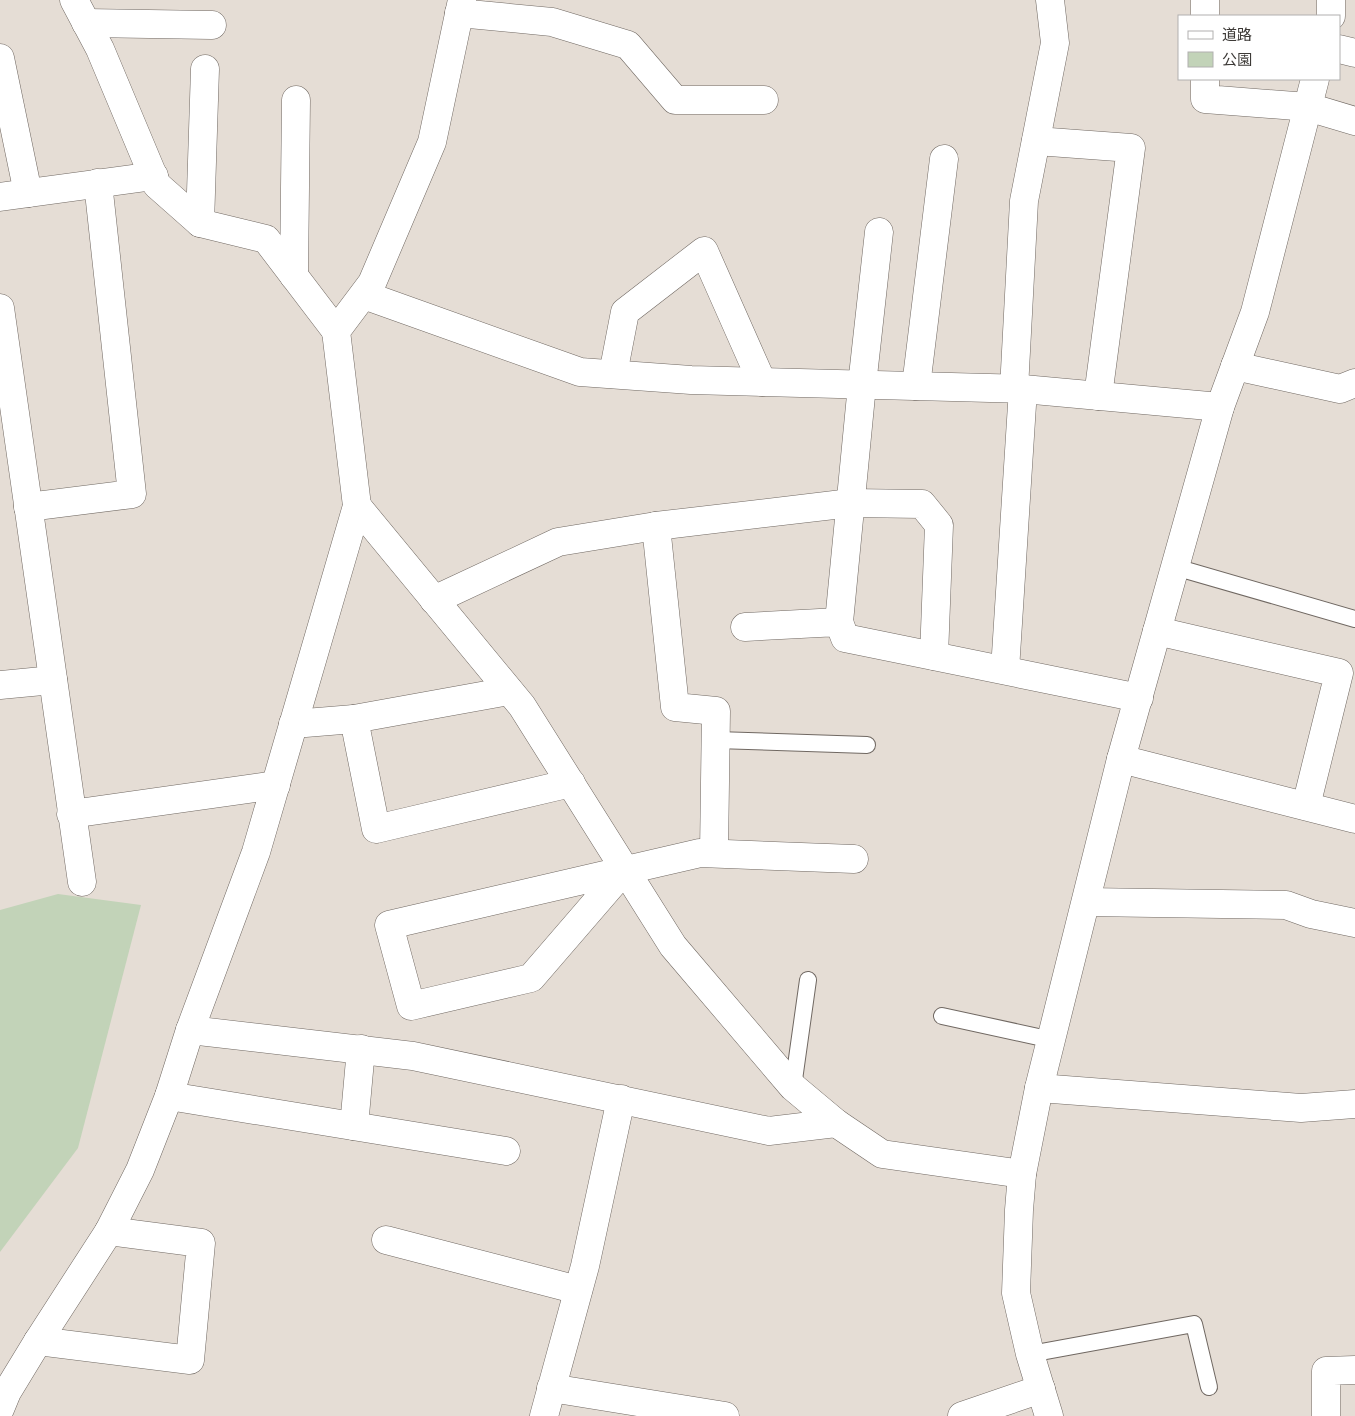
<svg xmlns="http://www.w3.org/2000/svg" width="1355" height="1416" font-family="'Fira Sans Condensed','Noto Sans JP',sans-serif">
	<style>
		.green { fill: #c2d3b8 }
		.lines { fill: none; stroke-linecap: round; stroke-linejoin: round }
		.lane-casing { stroke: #706862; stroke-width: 18 }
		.street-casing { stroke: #706862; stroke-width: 29 }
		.lane { stroke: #fff; stroke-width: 16 }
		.street { stroke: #fff; stroke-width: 28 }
	</style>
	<rect width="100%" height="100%" fill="#e5ddd5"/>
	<polygon class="green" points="58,894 141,905 78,1148 0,1252 0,910"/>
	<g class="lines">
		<defs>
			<g id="lane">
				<polyline points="1175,567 1355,619"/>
				<polyline points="716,740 867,745"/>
				<polyline points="942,1016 1052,1040"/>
				<polyline points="793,1087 808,980"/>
				<polyline points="1030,1354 1194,1324 1209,1387"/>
			</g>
			<g id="street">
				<polyline points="74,0 100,49 157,185 200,223 266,239 336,331"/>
				<polyline points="1331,0 1331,16"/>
				<polyline points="459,13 552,22 628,45 675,100 764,100"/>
				<polyline points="1205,16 1205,0"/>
				<polyline points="86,23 212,25"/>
				<polyline points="1339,49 1355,53"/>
				<polyline points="0,58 28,193"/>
				<polyline points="1205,79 1205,99 1308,107 1355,121"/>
				<polyline points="1036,141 1131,148 1098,396"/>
				<polyline points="0,197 154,176"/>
				<polyline points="200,223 205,69"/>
				<polyline points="294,276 296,100"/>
				<polyline points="364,295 580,372 691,380 1023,389 1005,670"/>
				<polyline points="0,308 82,882"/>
				<polyline points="1235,366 1340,389 1355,383"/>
				<polyline points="613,374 625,312 704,251 762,382"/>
				<polyline points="916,386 944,159"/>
				<polyline points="1014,389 1024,201 1055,43 1050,0"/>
				<polyline points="1023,389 1220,407"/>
				<polyline points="357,506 522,706 673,946 793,1087 836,1123 882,1154 1022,1174"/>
				<polyline points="28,507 132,494 98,183"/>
				<polyline points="656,526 851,503 922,504 939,525 934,656"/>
				<polyline points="434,600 558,542 656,526 675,707 716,711 714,853"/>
				<polyline points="839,622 862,385 879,232"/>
				<polyline points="745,627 839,622 845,638 1139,698"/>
				<polyline points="1157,631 1339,673 1306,806"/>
				<polyline points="0,685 53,680"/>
				<polyline points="509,691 354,719 376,829 571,783"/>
				<polyline points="293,724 354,719"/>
				<polyline points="1121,759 1355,819"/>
				<polyline points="71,814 276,785"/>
				<polyline points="625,869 531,978 411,1006 389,925 700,853 854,859"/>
				<polyline points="1086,902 1286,905 1311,914 1355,923"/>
				<polyline points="190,1030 413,1056 769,1131 836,1123"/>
				<polyline points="1039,1088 1301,1108 1355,1104"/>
				<polyline points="169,1096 506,1151"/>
				<polyline points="354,1126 361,1049"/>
				<polyline points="386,1240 578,1290"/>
				<polyline points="38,1341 190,1360 201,1243 109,1231"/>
				<polyline points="551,1388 725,1416"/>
				<polyline points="0,1409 7,1392 38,1341 109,1231 140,1170 169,1096 190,1030 256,852 357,506 336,331 372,283 432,142 462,0"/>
				<polyline points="544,1416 585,1266 621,1099"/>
				<polyline points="962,1416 1041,1389"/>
				<polyline points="1049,1416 1030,1354 1016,1293 1019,1210 1022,1174 1039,1088 1121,759 1220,407 1255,312 1315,79"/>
				<polyline points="1326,1416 1326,1371 1355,1370"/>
			</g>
		</defs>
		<use href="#lane" class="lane-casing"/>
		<use href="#street" class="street-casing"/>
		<use href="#lane" class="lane"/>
		<use href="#street" class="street"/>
	</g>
	<rect x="1178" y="15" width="162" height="65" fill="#ffffff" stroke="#b1b0af"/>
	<rect x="1188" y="31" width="25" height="8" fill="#ffffff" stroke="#b1b0af"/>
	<text x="1222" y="40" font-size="15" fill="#3d3a37">道路</text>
	<rect x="1188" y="52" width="25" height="15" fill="#c2d3b8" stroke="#b1b0af"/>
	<text x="1222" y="65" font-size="15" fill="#3d3a37">公園</text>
</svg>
